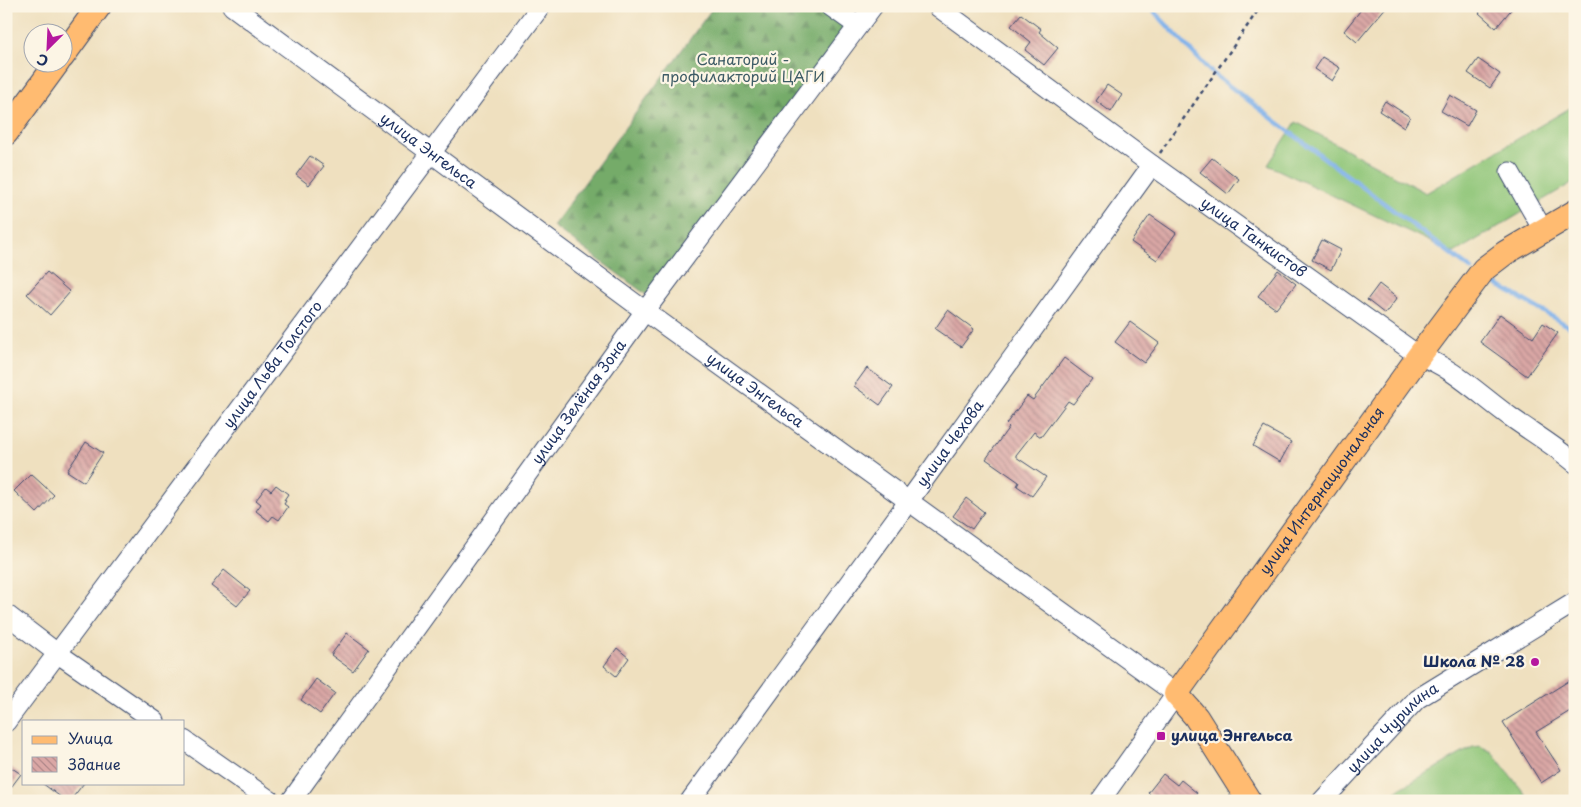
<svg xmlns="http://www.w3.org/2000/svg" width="1581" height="807" font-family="'Playpen Sans',sans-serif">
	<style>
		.grass { fill: #90c679; stroke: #567a6c }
		.forest { fill: url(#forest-firs); stroke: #486d64 }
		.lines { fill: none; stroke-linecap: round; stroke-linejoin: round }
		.stream { stroke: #7eb1eb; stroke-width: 4.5 }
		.building { fill: url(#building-back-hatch) }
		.minor-casing { stroke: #3b4a6d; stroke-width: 21 }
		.major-casing { stroke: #3b4a6d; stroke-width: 26 }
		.path { stroke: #3b4a6d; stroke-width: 2.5; stroke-dasharray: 4 4; stroke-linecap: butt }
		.minor { stroke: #fff; stroke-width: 19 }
		.major { stroke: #ffbb71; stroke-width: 24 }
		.poi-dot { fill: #b5179e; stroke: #fcf5e5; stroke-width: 2 }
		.labels { text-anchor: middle; stroke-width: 4.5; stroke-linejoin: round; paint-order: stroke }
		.park-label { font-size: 15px; fill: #3e5c66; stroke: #fcf5e5 }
		.street-label { font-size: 15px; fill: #1b2f5e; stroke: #fcf5e5 }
		.poi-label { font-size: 15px; font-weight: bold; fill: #1b2f5e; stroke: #fcf5e5; text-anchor: end }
	</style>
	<defs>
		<pattern id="forest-firs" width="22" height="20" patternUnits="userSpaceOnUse" patternTransform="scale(1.25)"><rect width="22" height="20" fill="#74ab69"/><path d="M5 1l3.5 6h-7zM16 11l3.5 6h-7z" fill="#5e8c5a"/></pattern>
		<pattern id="building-back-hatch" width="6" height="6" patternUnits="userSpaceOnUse" patternTransform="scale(1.25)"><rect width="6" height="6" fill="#daa7a5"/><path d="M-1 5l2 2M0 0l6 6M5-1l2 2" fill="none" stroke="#b0888a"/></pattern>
	</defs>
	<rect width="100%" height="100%" fill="#fcf5e5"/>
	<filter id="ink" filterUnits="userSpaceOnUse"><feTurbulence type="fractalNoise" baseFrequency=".02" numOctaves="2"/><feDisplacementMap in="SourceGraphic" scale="10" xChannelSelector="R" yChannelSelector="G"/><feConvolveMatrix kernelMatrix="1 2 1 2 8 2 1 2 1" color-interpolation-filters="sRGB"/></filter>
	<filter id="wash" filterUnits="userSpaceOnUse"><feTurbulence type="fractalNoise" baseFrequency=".0096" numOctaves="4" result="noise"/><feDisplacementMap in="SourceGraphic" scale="20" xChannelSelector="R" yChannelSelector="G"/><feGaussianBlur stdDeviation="1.12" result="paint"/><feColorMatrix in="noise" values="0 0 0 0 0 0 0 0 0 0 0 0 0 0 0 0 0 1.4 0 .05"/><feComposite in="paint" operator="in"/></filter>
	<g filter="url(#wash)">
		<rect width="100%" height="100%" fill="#efe0bf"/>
		<g class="grass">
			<polygon points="1575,105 1575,181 1454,253 1268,165 1296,122 1426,193"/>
			<polygon points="1480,746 1492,752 1525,794 1526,801 1378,801 1473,747"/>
		</g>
		<polygon class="forest" points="714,6 864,6 648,296 553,226"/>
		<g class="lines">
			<g class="stream">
				<polyline points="1149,6 1211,72 1472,270"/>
				<polyline points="1491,281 1575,330"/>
			</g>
		</g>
		<g id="blocks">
			<g class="building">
				<polygon points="1364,6 1387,6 1357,42 1344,31"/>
				<polygon points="1485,6 1514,6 1496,28 1479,13"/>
				<polygon points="1021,14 1041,29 1039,32 1058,48 1044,65 1025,50 1031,42 1011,26"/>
				<polygon points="1322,57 1340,68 1332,81 1314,69"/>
				<polygon points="1478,59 1500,74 1490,88 1468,73"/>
				<polygon points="1107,85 1122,95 1111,112 1096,101"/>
				<polygon points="1450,95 1476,110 1467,126 1441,111"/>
				<polygon points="1385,101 1410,117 1404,127 1379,111"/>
				<polygon points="310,156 324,166 309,185 296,175"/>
				<polygon points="1212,158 1239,179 1228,194 1200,172"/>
				<polygon points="1150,215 1176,233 1157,260 1131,242"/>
				<polygon points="1322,240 1341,250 1331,270 1312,260"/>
				<polygon points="1278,270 1296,284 1276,309 1258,296"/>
				<polygon points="47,272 70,292 50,315 27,294"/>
				<polygon points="1379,284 1397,298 1385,314 1367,300"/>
				<polygon points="948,310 974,329 961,347 935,329"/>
				<polygon points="1500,314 1533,338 1543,323 1558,333 1527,376 1480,342"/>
				<polygon points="1130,322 1159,343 1144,363 1115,342"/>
				<polygon points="1064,358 1092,379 1073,404 1068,401 1041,437 1034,432 1016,455 1016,457 1046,477 1032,496 1017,486 1019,482 986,459 1009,427 1006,424 1027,396 1033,400"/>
				<polygon points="867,368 893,387 880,405 854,386"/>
				<polygon points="1264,427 1291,442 1280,462 1253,446"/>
				<polygon points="86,442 103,453 84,482 67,471"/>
				<polygon points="31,474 54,495 37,513 14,491"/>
				<polygon points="276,485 288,494 284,500 286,501 284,504 288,507 279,520 273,516 269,521 256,511 261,504 256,500 266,487 271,491"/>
				<polygon points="966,498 984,512 972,529 953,516"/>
				<polygon points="224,570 250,591 237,606 211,586"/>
				<polygon points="347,633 369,649 353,671 331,655"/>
				<polygon points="617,648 629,658 616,676 604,666"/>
				<polygon points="1575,677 1575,708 1536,732 1561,770 1541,783 1503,722"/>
				<polygon points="316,679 335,693 320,714 301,700"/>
				<polygon points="6,764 21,774 6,794"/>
				<polygon points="1163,774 1177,785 1181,780 1197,793 1191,801 1158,801 1148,793"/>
				<polygon points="42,783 84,783 70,801 66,801"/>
			</g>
		</g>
	</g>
	<g filter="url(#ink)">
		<use href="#blocks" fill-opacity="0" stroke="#3b4a6d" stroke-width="1"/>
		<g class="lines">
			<defs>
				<g id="minor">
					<path id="s1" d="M232,6L645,311L1176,694L1100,801"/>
					<polyline points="830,6 858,26"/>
					<path id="s2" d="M937,6L1152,165L1419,356C1452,366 1483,398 1512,418C1533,433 1555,446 1575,463"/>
					<polyline points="1510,172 1543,230"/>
					<polyline points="6,614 57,653 155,721"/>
					<path id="s3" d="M6,722L541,6"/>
					<polyline points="184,740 271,801"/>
					<path id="s4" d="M291,801L645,311L873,6"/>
					<path id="s5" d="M690,801L908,502L1152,165"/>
					<path id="s6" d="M1322,801L1417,699L1575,602"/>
				</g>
				<g id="major">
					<polyline points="62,57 99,6"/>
					<polyline points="6,133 58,62"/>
					<path id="s7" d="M1249,801L1196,717L1176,694L1419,356L1484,269L1505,253L1575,212"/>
				</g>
			</defs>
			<use href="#minor" class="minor-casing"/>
			<use href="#major" class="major-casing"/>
			<polyline class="path" points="1160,153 1261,6"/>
			<use href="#minor" class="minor"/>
			<use href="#major" class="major"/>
		</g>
	</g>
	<g class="poi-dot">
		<circle cx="1535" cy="662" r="5"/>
		<rect x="1156" y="731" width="10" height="10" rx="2.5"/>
	</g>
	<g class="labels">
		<g class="park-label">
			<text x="743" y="65">Санаторий -<tspan x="743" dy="17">профилакторий ЦАГИ</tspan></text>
		</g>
		<g class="street-label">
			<text dy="5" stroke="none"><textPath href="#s1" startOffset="244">улица Энгельса</textPath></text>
			<text dy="5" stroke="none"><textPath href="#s2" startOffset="392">улица Танкистов</textPath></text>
			<text dy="5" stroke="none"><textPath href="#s3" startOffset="446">улица Льва Толстого</textPath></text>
			<text dy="5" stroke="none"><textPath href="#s1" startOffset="649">улица Энгельса</textPath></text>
			<text dy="5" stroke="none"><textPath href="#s4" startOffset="492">улица Зелёная Зона</textPath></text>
			<text dy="5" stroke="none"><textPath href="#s5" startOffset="442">улица Чехова</textPath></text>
			<text dy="5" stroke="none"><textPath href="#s7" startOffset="380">улица Интернациональная</textPath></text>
			<text dy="5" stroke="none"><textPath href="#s6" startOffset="102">улица Чурилина</textPath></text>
		</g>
		<g class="poi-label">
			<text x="1525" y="667">Школа № 28</text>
			<text x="1171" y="741" text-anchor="start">улица Энгельса</text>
		</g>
	</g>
	<rect width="1581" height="807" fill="none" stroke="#fcf5e5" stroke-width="25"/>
	<rect x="22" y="720" width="162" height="65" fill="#fcf5e5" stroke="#a2a6af"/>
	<rect x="32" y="736" width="25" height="8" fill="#ffbb71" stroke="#a2a6af"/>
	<text x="68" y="744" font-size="15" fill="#1b2f5e">Улица</text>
	<rect x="32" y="757" width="25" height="15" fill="url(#building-back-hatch)" stroke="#a2a6af"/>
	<text x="68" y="770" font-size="15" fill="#1b2f5e">Здание</text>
	<g transform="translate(48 48) rotate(204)"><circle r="24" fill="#fcf5e5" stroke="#a2a6af"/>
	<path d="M0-4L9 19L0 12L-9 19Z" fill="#b5179e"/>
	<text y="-8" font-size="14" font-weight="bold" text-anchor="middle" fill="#1b2f5e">С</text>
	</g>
</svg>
